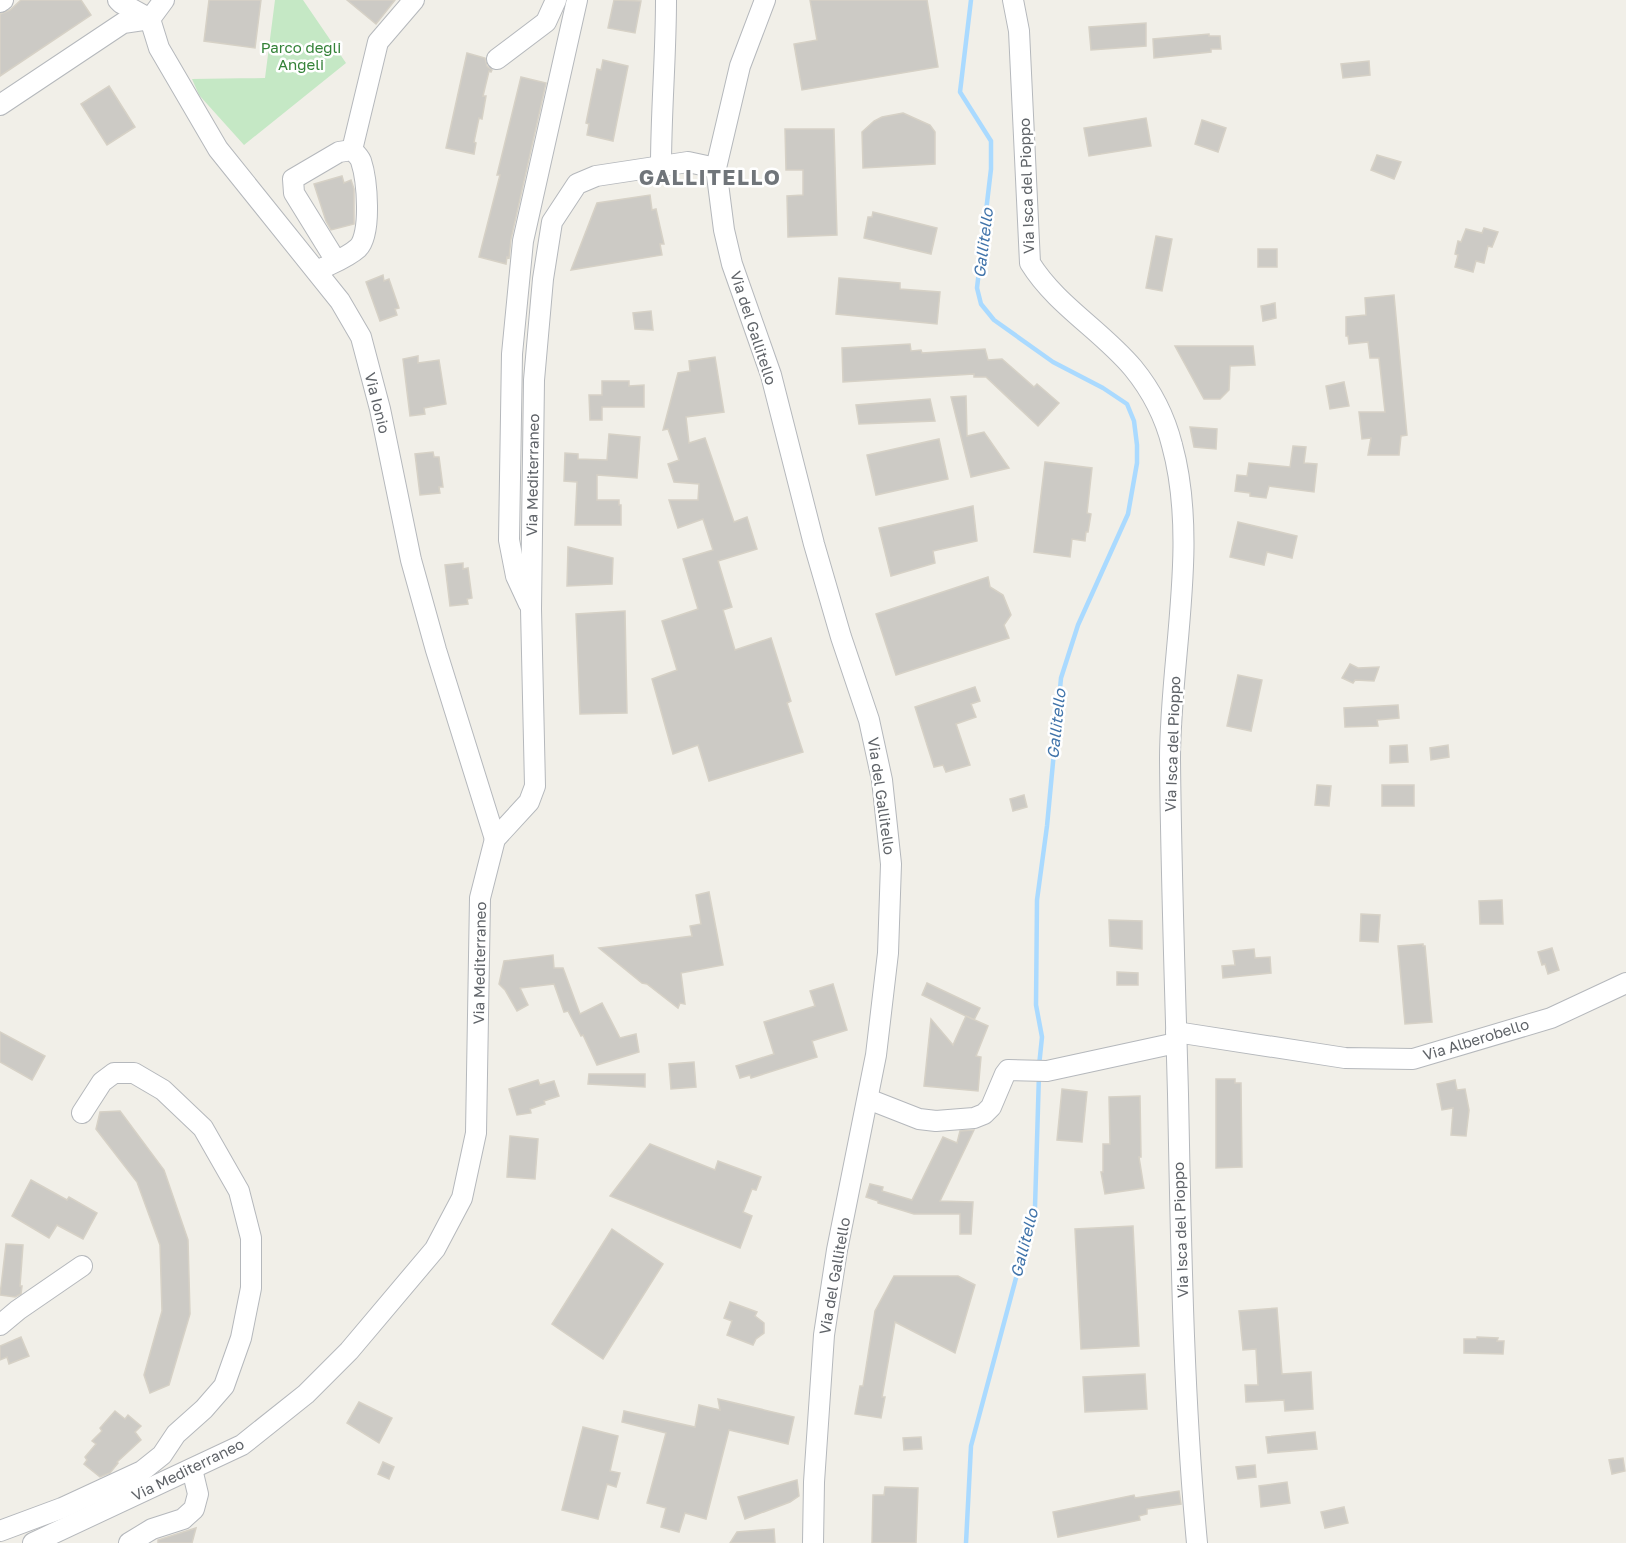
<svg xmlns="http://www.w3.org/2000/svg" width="1626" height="1543" font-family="'Golos Text',sans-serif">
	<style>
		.green { fill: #c5e8c5 }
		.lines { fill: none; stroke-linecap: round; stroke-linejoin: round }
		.stream { stroke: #aadaff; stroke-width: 4.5 }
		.building { fill: #cccac5; stroke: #d6d1c6; stroke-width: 1.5 }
		.minor-casing { stroke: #b5b8bc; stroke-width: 22 }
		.minor { stroke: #fff; stroke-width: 20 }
		.labels { text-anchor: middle; stroke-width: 5; stroke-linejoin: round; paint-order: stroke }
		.park-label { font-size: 15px; fill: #348238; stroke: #fff }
		.street-label { font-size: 15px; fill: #5f6368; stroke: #fff }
		.water-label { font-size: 16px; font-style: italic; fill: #4174aa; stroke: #fff }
		.district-label { font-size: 21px; font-weight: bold; letter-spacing: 1.5px; fill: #70757a; stroke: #fff }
	</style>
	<rect width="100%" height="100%" fill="#f1efe8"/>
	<polygon class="green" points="275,0 303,0 346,63 244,145 199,95 192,79 265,78"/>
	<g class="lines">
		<g class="stream">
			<polyline points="971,0 960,92 991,141 991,169 977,288 981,304 994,320 1053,362 1103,388 1127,404 1134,421 1137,445 1137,463 1128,514 1078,625 1061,678 1047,826 1037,900 1036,1005 1042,1037 1039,1066"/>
			<polyline points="966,1543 971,1446 1035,1207 1039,1074"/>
		</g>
	</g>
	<g class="building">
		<polygon points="21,0 81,0 91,15 0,76 0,14 10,10"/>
		<polygon points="209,0 261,0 255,48 204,41"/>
		<polygon points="347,0 395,0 376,24"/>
		<polygon points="614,0 641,1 635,33 608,28"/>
		<polygon points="810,0 927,0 938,67 802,90 794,44 817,40"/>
		<polygon points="1146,23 1146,46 1091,50 1089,27"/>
		<polygon points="1209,34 1209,36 1220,36 1221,49 1211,49 1211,52 1154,58 1153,39"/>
		<polygon points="467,53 485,58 487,66 492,70 491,72 489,71 483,96 486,96 482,119 479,118 474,142 476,143 474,154 446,148"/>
		<polygon points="603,60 628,66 613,141 587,135 589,124 586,123 597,69 601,70"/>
		<polygon points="1369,61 1370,75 1343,78 1341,64"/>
		<polygon points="521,77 546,83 511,239 509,258 507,257 506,264 479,257 500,175 497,175"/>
		<polygon points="109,86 135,127 107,145 81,104"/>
		<polygon points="903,113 930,125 935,132 935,164 863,168 862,132 874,121 882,117"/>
		<polygon points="1146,118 1151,146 1089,156 1084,128"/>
		<polygon points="1202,120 1226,128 1218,152 1195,144"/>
		<polygon points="785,129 834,129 837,235 788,237 787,196 803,195 803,170 786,170"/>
		<polygon points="1377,155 1401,162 1394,179 1371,170"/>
		<polygon points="342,176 344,183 351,180 354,189 354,224 331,230 326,221 314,184"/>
		<polygon points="650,195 652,210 656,209 664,244 660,244 662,255 571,270 597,203"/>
		<polygon points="873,212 937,228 931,254 864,238 868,217 872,217"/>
		<polygon points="1484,228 1498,232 1492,247 1488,246 1484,263 1476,261 1473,272 1455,267 1458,255 1455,254 1458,241 1461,242 1466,229 1482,233"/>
		<polygon points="1156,236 1172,239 1162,291 1146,288"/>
		<rect x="1258" y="249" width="19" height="18"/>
		<polygon points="383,275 384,281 389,279 399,308 395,309 397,315 380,321 366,282"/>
		<polygon points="839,278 900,283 900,289 940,292 937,324 836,314"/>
		<polygon points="1394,295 1407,435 1401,436 1399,455 1368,455 1371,438 1362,439 1359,412 1385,412 1379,358 1370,358 1368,342 1349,344 1348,336 1346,336 1346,317 1366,315 1365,298"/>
		<polygon points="1275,303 1276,318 1263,321 1261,306"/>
		<polygon points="651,311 653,330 635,329 633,313"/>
		<polygon points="910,344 911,351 921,350 922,353 985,349 988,360 1002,359 1034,387 1037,384 1059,403 1038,426 986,377 974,377 974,374 843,382 842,348"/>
		<polygon points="1175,346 1253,346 1255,365 1230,366 1229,390 1220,399 1204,399"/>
		<polygon points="418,356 418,363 439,360 446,404 424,408 425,414 410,416 403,359"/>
		<polygon points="715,357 724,412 686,417 689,443 705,438 734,522 747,517 757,549 718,561 732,607 723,610 735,650 771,638 791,701 787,703 803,752 709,781 698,745 673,754 652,679 677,670 662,621 698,609 683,559 713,550 703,519 678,528 669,500 698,500 699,484 674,482 668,464 679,460 668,429 663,430 678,373 690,371 689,361"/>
		<polygon points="602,381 629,381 629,386 644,385 644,407 602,407 602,420 590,420 589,395 602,395"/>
		<polygon points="1344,382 1349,406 1330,409 1326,386"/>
		<polygon points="966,396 967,436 984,432 1009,468 971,477 951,397"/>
		<polygon points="930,399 935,421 859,424 856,405"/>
		<polygon points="1190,427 1217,429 1216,449 1194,447"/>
		<polygon points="609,434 640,437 637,478 597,475 597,500 619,500 619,505 621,505 621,525 575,525 577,482 564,481 565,453 578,454 578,459 607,460"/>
		<polygon points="939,439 948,479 876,495 867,455"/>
		<polygon points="1293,446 1306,447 1304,463 1317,464 1314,492 1269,486 1266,498 1250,496 1250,493 1235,491 1237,475 1247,476 1249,463 1290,467"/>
		<polygon points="433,452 434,457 439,457 443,487 439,487 440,493 420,495 415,454"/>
		<polygon points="1045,462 1092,468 1087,513 1091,514 1088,532 1086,532 1085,541 1072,539 1070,557 1034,552"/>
		<polygon points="973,506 977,541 933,551 935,563 891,576 879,528"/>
		<polygon points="1238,522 1297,536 1292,558 1267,552 1264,565 1230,557"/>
		<polygon points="568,547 613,558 612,584 567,586"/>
		<polygon points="463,563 463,569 468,568 472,598 467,599 468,604 450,606 445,565"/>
		<polygon points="988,577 990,587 1003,595 1011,615 1004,625 1009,638 896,675 876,614"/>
		<polygon points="625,611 627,713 580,714 576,614"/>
		<polygon points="1350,664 1358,668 1379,667 1374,681 1355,680 1353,683 1342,678"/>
		<polygon points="1238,675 1262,680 1251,731 1227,726"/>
		<polygon points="975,687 980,701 971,704 976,717 956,724 970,765 946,772 943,765 934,767 915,707"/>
		<polygon points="1398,705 1399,718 1377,720 1378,726 1345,727 1344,708"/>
		<polygon points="1407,745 1408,762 1390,763 1390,746"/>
		<polygon points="1448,745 1449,757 1431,760 1430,748"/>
		<polygon points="1317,785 1331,786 1329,806 1315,805"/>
		<rect x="1382" y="785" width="32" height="21"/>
		<polygon points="1024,795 1027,807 1013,811 1010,799"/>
		<polygon points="709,892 723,965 681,973 685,1004 680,1003 678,1008 647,984 642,983 599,948 692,936 690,926 701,924 696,895"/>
		<polygon points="1502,900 1503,924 1480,924 1479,901"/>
		<polygon points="1361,914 1380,915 1378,942 1360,941"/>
		<polygon points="1109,920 1142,921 1142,949 1110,946"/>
		<polygon points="1423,944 1423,946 1425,946 1432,1022 1405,1024 1398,946"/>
		<polygon points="1552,948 1559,970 1548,974 1545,964 1542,965 1538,952"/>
		<polygon points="1254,949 1255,958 1270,957 1271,973 1223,978 1222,966 1235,965 1233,951"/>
		<polygon points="553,955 554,968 563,968 580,1014 602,1003 620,1038 636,1034 639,1052 597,1065 583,1035 581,1036 568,1011 564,1012 554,984 520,988 528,1005 517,1011 505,990 499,984 504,961"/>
		<polygon points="1117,972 1138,973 1138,985 1117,985"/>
		<polygon points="927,983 980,1008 974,1020 922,995"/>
		<polygon points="833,984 847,1030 812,1041 817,1057 751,1078 750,1075 740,1078 736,1066 774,1054 764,1022 815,1006 810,991"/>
		<polygon points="966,1016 988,1026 976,1056 981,1057 978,1091 924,1086 931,1019 953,1045"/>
		<polygon points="0,1032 45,1056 32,1080 0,1062"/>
		<polygon points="694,1062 696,1087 671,1089 669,1064"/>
		<polygon points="589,1074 645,1074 645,1087 588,1084"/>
		<polygon points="1216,1079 1235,1079 1235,1083 1241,1083 1242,1167 1216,1168"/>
		<polygon points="538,1080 540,1085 554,1081 559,1096 544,1101 545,1104 530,1109 531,1113 517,1115 509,1089"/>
		<polygon points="1455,1080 1457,1090 1465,1089 1469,1110 1466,1136 1451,1135 1453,1108 1442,1110 1437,1084"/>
		<polygon points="1062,1089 1087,1092 1082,1142 1057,1140"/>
		<polygon points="1140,1096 1141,1157 1139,1157 1144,1188 1105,1194 1101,1172 1103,1172 1103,1144 1110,1144 1109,1097"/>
		<polygon points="120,1111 164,1170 188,1240 190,1314 169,1385 150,1393 144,1375 162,1311 160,1245 137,1182 96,1129 100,1112"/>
		<polygon points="974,1130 940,1201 973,1202 971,1234 960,1234 960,1214 914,1214 878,1203 878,1201 866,1197 870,1184 883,1187 882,1191 912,1200 943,1137 957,1143 960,1131"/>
		<polygon points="510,1136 538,1139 535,1179 507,1177"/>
		<polygon points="650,1144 715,1170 718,1161 761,1177 756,1190 752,1189 743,1212 752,1216 740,1248 610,1196"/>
		<polygon points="31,1180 67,1200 69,1197 97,1213 83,1239 57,1225 49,1238 12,1216"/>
		<polygon points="1133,1226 1139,1346 1081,1349 1075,1229"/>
		<polygon points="612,1229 663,1264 603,1359 552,1324"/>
		<polygon points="6,1244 23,1245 20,1286 22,1286 21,1294 15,1297 0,1295"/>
		<polygon points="894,1276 958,1276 975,1285 955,1353 895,1322 882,1397 885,1397 881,1418 855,1414 860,1386 863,1386 875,1311"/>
		<polygon points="730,1302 757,1312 755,1316 764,1323 764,1333 756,1339 753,1345 727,1335 732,1321 724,1318"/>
		<polygon points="1277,1308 1282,1374 1311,1372 1313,1409 1285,1411 1284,1400 1246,1402 1245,1385 1258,1385 1256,1349 1243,1350 1239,1311"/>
		<polygon points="21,1337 29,1356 9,1364 7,1357 0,1360 0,1346"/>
		<polygon points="1477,1337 1498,1338 1497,1341 1504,1341 1503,1354 1464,1353 1464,1339 1477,1339"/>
		<polygon points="1145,1374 1147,1409 1085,1412 1083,1377"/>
		<polygon points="718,1399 794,1417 788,1444 729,1430 706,1519 685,1513 679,1532 661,1527 666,1508 647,1503 666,1433 622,1422 624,1411 695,1427 699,1405 720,1410"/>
		<polygon points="359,1402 392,1418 379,1443 347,1423"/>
		<polygon points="115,1411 125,1419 128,1415 141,1426 135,1432 141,1440 117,1462 118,1463 110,1473 100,1477 84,1464 87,1460 85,1457 96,1444 92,1441 102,1431 100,1428"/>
		<polygon points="583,1427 618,1436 610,1471 620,1473 616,1487 607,1484 598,1519 562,1510"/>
		<polygon points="1315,1432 1317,1449 1268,1453 1266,1437"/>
		<polygon points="921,1437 922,1449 904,1450 903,1438"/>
		<polygon points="1623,1458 1625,1471 1612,1474 1609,1460"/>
		<polygon points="383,1462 394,1467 389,1479 378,1474"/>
		<polygon points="1255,1465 1256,1477 1238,1479 1236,1467"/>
		<polygon points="797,1480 799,1496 790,1502 745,1519 738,1497"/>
		<polygon points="1287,1482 1290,1503 1261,1507 1259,1486"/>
		<polygon points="885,1487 918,1488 916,1543 872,1543 873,1495 884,1495"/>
		<polygon points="1179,1491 1181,1504 1147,1509 1147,1514 1139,1516 1140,1520 1058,1537 1053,1512 1134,1495 1135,1498"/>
		<polygon points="1344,1507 1348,1523 1325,1528 1321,1512"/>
		<polygon points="196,1528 192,1543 158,1543 158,1540"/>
		<polygon points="774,1529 775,1543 730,1543 737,1532"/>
	</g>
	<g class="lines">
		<defs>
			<g id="minor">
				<polyline points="118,0 121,3 150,19"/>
				<polyline points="765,0 740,66 716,168 724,230 732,264 771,375 814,544 841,637 869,720 882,780 891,864 888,953 876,1055 837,1250 824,1335 814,1482 813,1543"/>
				<path d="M1013,0L1019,31L1030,263C1056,305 1101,330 1133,368C1151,390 1165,417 1172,445C1199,543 1170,658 1170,759C1171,871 1175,982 1178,1094C1181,1244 1183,1394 1197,1543"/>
				<polyline points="0,2 3,0"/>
				<polyline points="150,19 159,48 218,149 340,301 361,337 380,409 411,560 436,650 495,839"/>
				<polyline points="497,59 546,22 556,0"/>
				<polyline points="0,105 123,23 150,19 164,0"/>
				<polyline points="352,150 378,42 414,0"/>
				<path d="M661,166C661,111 666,56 666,0"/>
				<path d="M317,271C330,264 347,258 358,248C372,234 367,179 361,161C359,156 355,153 352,150L339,152L293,179L294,193L336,261"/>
				<polyline points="529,604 516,576 509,540 512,354 523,241 577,0"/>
				<polyline points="1176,1032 1345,1058 1413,1059 1551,1018 1626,983"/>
				<polyline points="868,1099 919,1119 936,1121 974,1118 984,1114 991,1107 1005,1074 1008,1070 1047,1071 1176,1043"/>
				<polyline points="0,1325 18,1310 82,1266"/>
				<polyline points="0,1531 62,1508 142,1471 162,1455 176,1434 204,1409 224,1386 241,1338 251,1288 251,1238 239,1191 203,1128 163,1090 134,1073 114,1073 102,1082 82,1113"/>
				<polyline points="33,1543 242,1445 306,1394 349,1351 435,1249 462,1198 476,1133 480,898 495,839 529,802 535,786 531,609 534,380 543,279 552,222 577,184 596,176 688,162 716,168"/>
				<polyline points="129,1543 152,1529 183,1519 194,1509 198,1494 192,1469"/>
			</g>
		</defs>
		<use href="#minor" class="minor-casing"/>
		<use href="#minor" class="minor"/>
	</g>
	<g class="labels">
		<g class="park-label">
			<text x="301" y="53">Parco degli<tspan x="301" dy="17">Angeli</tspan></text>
		</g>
		<g class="street-label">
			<text transform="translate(1027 186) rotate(-92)" y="5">Via Isca del Pioppo</text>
			<text transform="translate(753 328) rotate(72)" y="5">Via del Gallitello</text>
			<text transform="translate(377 403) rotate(76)" y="5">Via Ionio</text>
			<text transform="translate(533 475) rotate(-89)" y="5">Via Mediterraneo</text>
			<text transform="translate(1173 744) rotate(-88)" y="5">Via Isca del Pioppo</text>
			<text transform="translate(881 796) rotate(82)" y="5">Via del Gallitello</text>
			<text transform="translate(480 963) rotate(-89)" y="5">Via Mediterraneo</text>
			<text transform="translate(1476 1040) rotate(-17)" y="5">Via Alberobello</text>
			<text transform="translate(1181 1230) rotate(-92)" y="5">Via Isca del Pioppo</text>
			<text transform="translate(835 1276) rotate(-80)" y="5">Via del Gallitello</text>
			<text transform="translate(188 1470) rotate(-26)" y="5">Via Mediterraneo</text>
		</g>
		<g class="water-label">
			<text transform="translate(983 243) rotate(-83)" y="6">Gallitello</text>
			<text transform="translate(1056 724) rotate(-84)" y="6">Gallitello</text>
			<text transform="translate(1024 1243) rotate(-76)" y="6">Gallitello</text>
		</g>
		<g class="district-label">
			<text x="710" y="185">GALLITELLO</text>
		</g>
	</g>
</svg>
